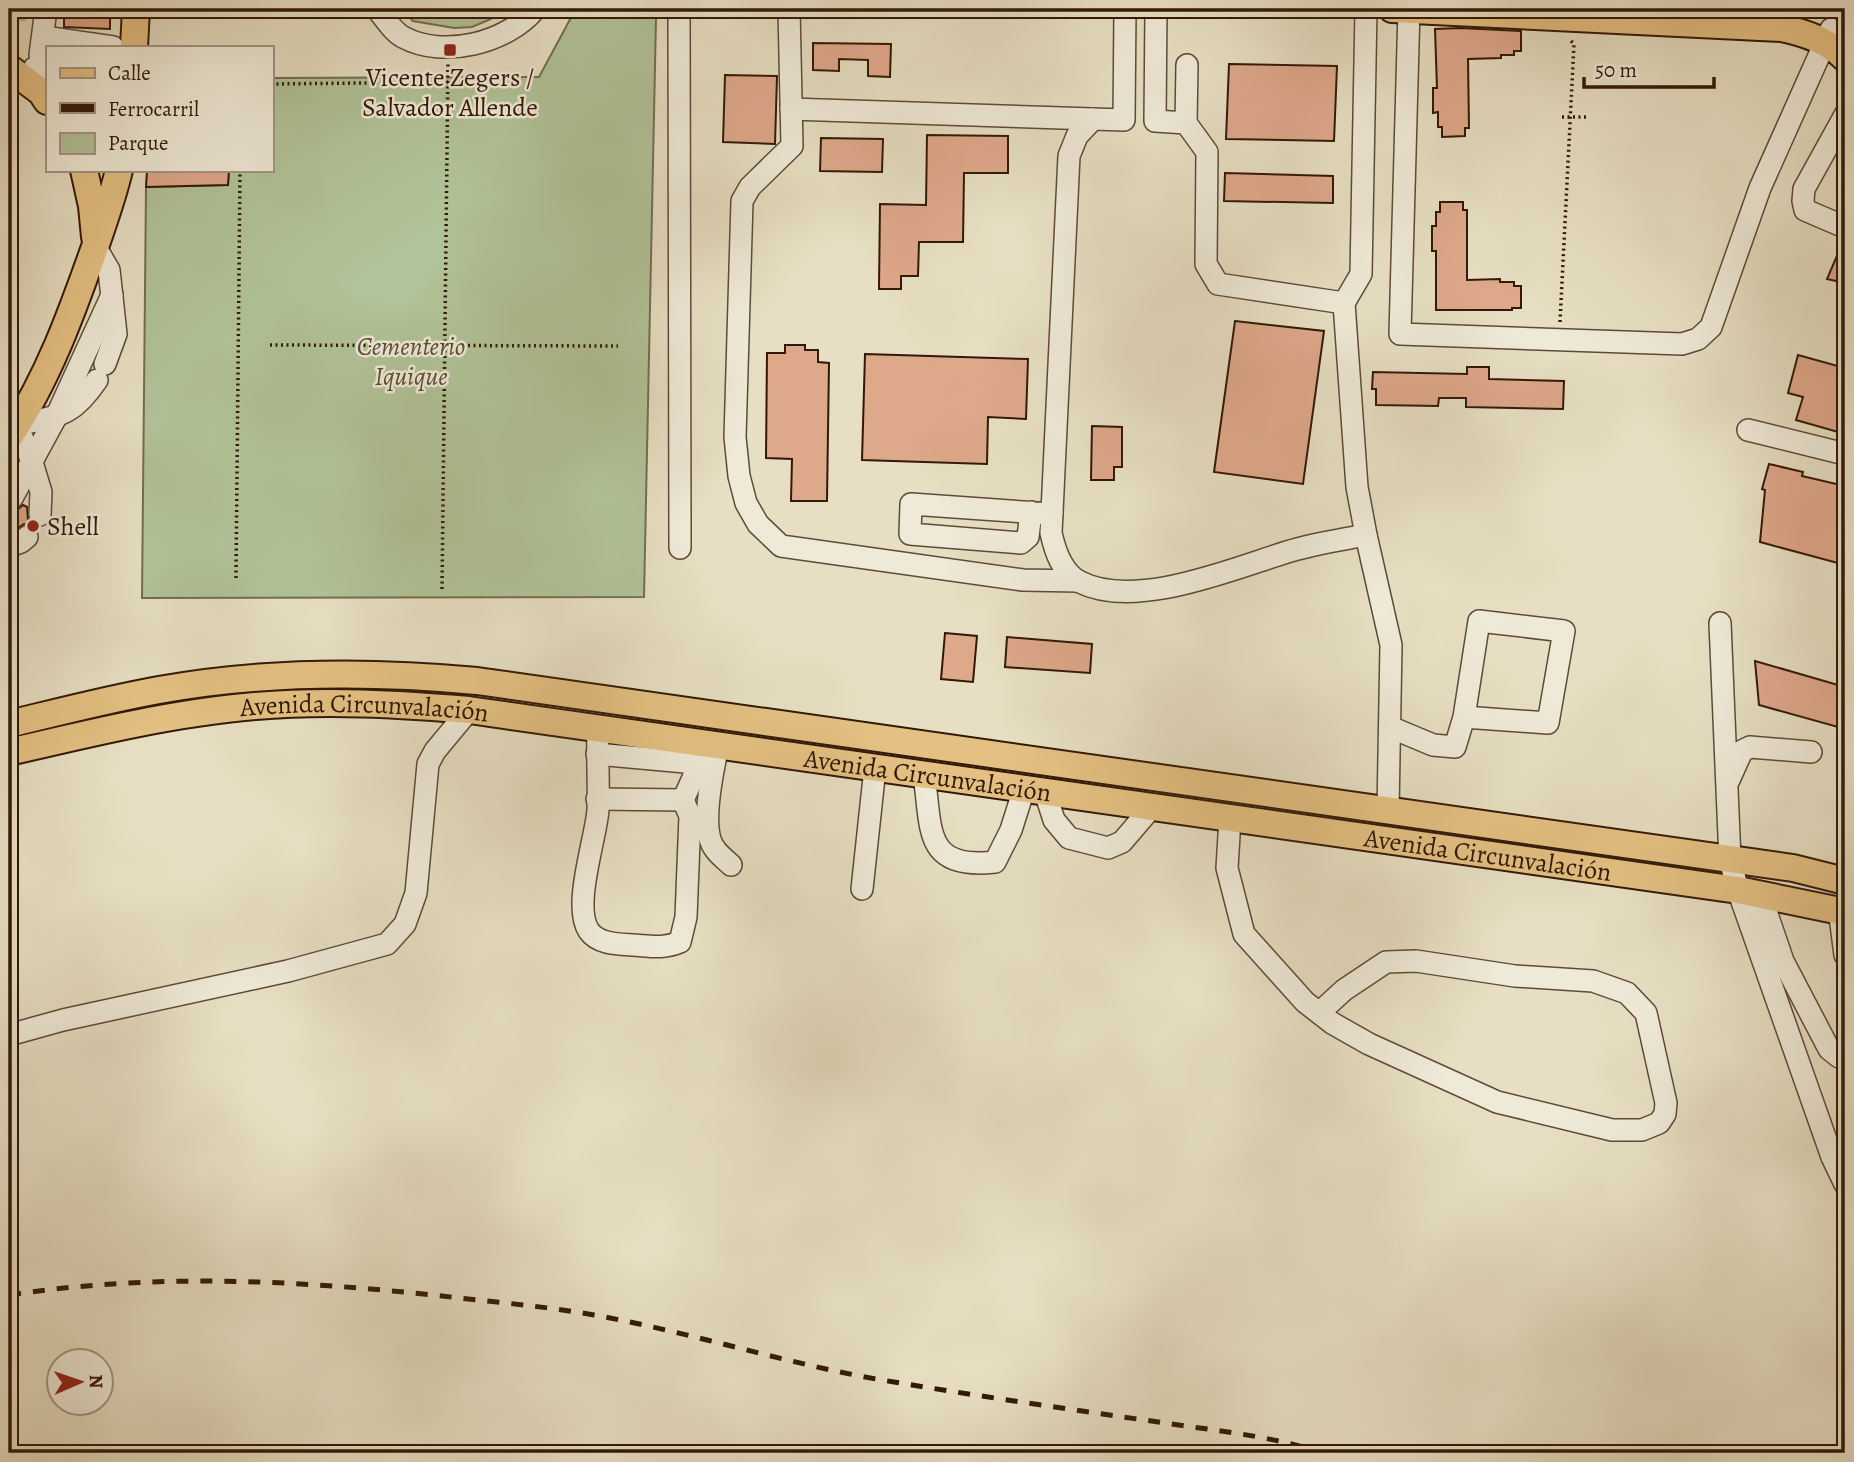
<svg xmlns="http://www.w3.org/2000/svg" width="1854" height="1462" font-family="Alegreya,serif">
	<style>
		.green { fill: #b1c398; stroke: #726e50; stroke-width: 2 }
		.building { fill: #dea88a; stroke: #321808; stroke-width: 2 }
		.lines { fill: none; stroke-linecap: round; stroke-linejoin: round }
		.minor-tunnel { stroke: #c3b79e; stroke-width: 21; stroke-dasharray: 21 10; stroke-linecap: butt }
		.minor-casing { stroke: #5f4a37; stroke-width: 24 }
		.major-casing { stroke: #321808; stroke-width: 30 }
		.path { stroke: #321808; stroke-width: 3.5; stroke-dasharray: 2 3.5; stroke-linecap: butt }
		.minor { stroke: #efead8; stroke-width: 21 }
		.major { stroke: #e4c082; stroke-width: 26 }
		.rail { stroke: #321808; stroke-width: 5; stroke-dasharray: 12 12; stroke-linecap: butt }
		.poi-dot { fill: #8f2418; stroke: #efead8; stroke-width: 2.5 }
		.labels { text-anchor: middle; stroke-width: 5; stroke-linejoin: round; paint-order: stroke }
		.poi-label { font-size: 26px; fill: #321808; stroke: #efead8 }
		.park-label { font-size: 26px; font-style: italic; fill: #584b33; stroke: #efead8 }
		.street-label { font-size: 26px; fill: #321808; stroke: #efead8 }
	</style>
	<rect width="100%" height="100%" fill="#e7dfc3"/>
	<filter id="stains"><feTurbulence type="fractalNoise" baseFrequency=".00286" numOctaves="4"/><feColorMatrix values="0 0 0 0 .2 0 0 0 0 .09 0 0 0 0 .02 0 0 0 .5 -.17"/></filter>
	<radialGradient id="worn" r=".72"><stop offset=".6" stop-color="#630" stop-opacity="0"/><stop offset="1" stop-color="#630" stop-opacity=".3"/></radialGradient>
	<g class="green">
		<polygon points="402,9 500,9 491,19 472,27 454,28 413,21"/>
		<polygon points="574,12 656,18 644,597 142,598 146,187 228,185 229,170 271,170 271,78 539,77"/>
	</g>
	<g class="building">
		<polygon points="64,9 110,9 110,29 64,27"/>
		<polygon points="1460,28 1521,31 1521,51 1514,51 1514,55 1501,55 1501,58 1468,59 1469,128 1465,128 1465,136 1442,137 1442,127 1438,127 1438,112 1433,113 1433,88 1437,88 1435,29"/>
		<polygon points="813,43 891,44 890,77 868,76 868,60 839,59 839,71 813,70"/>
		<polygon points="1229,64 1337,66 1334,141 1226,139"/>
		<polygon points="725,75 777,76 775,144 723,142"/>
		<polygon points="927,135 1008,136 1008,173 964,173 963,242 919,242 918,276 901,276 901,289 879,289 880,204 926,205"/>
		<polygon points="821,138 883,139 882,172 820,171"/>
		<polygon points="147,170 229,170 228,185 146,187"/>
		<polygon points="1225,173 1333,176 1333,203 1224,201"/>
		<polygon points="1440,202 1463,202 1463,210 1467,210 1467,280 1500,279 1500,282 1514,282 1514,286 1521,286 1521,308 1512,308 1512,310 1436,310 1436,251 1432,251 1432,226 1436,226 1436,212 1440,212"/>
		<polygon points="1845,237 1845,283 1827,279"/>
		<polygon points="1235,321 1324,331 1303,484 1214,472"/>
		<polygon points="785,345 805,345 805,350 818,350 818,362 829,363 827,501 791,501 792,459 766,458 767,353 785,353"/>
		<polygon points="865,354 1028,359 1026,419 988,417 987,464 862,460"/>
		<polygon points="1798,355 1845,368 1845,434 1796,420 1803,397 1788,393"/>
		<polygon points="1467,367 1489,367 1489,379 1564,381 1563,409 1466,407 1466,398 1439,398 1438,406 1376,405 1376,389 1372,389 1373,372 1467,374"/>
		<polygon points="1092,426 1122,427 1122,467 1114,467 1114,480 1091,480"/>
		<polygon points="1769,464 1803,472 1802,476 1845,486 1845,565 1760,542 1765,490 1762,489"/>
		<polygon points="23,505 27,507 28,520 32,525 24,524 15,530 9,526 9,510 18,509"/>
		<polygon points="945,633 977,636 973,682 941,679"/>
		<polygon points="1007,637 1092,644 1090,673 1005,667"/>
		<polygon points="1755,661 1845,687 1845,729 1759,705"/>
	</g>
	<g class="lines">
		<polyline class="minor-tunnel" points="9,10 26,11"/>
		<defs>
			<g id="minor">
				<polyline points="46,9 40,55 47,56"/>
				<path d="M377,9C384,17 393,32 403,37C443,59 507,43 535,9"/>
				<polyline points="679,9 680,548"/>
				<polyline points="789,9 792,146 750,187 742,201 735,437 739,476 746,503 758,524 781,546 1023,580 1078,581"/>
				<path d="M1125,9L1124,120L1093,119L1077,136L1069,156L1051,533C1055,551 1062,573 1080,582C1135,610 1232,569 1287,552C1312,544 1340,540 1366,535"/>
				<polyline points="1156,9 1155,121 1186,123 1207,152 1206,264 1218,284 1344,303 1357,487 1366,535 1391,645 1388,810"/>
				<polyline points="1409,9 1400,334 1682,344 1698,339 1711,327 1760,188 1831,29"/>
				<polyline points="44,37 113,47"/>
				<polyline points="34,68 47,72"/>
				<polyline points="791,109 1093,119"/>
				<polyline points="1186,123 1187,65"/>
				<polyline points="1840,225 1805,210 1803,201 1804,189 1845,115"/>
				<polyline points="95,246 109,270 116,334 105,364"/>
				<polyline points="1344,303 1361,274 1366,9"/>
				<polyline points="1748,430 1845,454"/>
				<polyline points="12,498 56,417 112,295"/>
				<polyline points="1031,512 1028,537 1021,543 910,534 911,504 1052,514"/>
				<path d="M40,515L41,492L31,459L17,425C58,416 72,417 97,380"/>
				<polyline points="9,546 21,542 27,537"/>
				<polyline points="1720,623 1730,860 1738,890 1832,1157 1845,1184"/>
				<polyline points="1390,727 1433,745 1455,747 1464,717 1548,723 1564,631 1479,621 1464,717"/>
				<path d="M598,729C597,756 599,783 598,810C596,838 572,907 589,931C598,944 618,944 633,945C650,946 664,949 680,942L686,917L690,816L683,800"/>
				<path d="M718,746C713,770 699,829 715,849C719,855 726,860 731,865"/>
				<polyline points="597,754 696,763"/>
				<path d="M924,775C932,829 923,870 995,862L1011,830L1024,789"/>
				<polyline points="1729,780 1742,751 1750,747 1811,752"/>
				<polyline points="1045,792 1054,820 1069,838 1108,848 1122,842 1152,807"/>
				<polyline points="597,799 683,800"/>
				<polyline points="683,800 693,778 700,749"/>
				<polyline points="1230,819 1227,868 1244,934 1305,1002 1332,1023 1369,1044 1497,1102 1612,1130 1642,1130 1659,1123 1665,1114 1666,1103 1646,1013 1627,993 1593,981 1515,976 1416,961 1386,962 1344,990 1319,1013"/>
				<polyline points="862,889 875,768"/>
				<polyline points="1758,894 1767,914 1783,961 1829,1049 1839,1057 1845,1056"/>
				<polyline points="1839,909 1845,955"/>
				<polyline points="9,1035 63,1020 288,971 387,944 405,924 416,893 428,764 435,751 469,710"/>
			</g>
			<g id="major">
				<path d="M1392,9L1782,28C1805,33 1827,40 1845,58"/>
				<polyline points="134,47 136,9"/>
				<polyline points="9,68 41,92 47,101"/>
				<polyline points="84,170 92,206 95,237"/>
				<path d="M9,437C48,379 72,312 95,247C104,221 113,196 119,170"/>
				<path d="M9,724C59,712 109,699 159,690C264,671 371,671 477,681L1793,868L1845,881"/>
				<path id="s1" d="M9,752C90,733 172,713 255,706C327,700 398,704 469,710L1738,890L1845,912"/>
			</g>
		</defs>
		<use href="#minor" class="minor-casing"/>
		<use href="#major" class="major-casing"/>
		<g class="path">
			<polyline points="271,84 448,82"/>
			<polyline points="1562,117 1589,117"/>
			<polyline points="1560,322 1574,44 1569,39"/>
			<polyline points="270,345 618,346"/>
			<polyline points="236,578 240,170"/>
			<polyline points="442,589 448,63"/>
		</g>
		<use href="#minor" class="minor"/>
		<use href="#major" class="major"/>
		<path class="rail" d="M9,1295C157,1273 293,1280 442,1296C492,1302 544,1306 594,1315C695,1333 793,1366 894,1382C984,1397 1075,1410 1165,1423C1217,1431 1273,1436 1322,1453"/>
	</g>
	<g class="poi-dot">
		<rect x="443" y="43" width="14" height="14" rx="3.5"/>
		<circle cx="33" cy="526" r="7"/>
	</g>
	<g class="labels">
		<g class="poi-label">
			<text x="450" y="86">Vicente Zegers /<tspan x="450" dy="30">Salvador Allende</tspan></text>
			<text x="47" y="535" text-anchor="start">Shell</text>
		</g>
		<g class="park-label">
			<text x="411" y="355">Cementerio<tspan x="411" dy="30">Iquique</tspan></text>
		</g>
		<g class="street-label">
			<text dy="9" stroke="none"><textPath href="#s1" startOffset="360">Avenida Circunvalación</textPath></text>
			<text dy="9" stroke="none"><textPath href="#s1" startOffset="928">Avenida Circunvalación</textPath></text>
			<text dy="9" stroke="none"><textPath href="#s1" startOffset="1494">Avenida Circunvalación</textPath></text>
		</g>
	</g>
	<rect width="1854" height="1462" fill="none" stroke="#e7dfc3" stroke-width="35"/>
	<rect x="10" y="10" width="1833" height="1441" fill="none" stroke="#321808" stroke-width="3.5"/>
	<rect x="18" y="18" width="1819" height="1427" fill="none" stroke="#321808" stroke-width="2"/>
	<rect x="46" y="46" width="228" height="126" fill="#efead8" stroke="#a39685" stroke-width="2"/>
	<rect x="60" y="68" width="35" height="10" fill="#e4c082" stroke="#a39685" stroke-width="2"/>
	<text x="108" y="80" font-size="21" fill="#321808">Calle</text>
	<rect x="60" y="103" width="35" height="10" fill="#321808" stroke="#a39685" stroke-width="2"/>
	<text x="108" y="116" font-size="21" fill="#321808">Ferrocarril</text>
	<rect x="60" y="133" width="35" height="21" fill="#b1c398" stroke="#a39685" stroke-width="2"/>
	<text x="108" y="150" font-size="21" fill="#321808">Parque</text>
	<g transform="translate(80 1382) rotate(88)"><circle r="33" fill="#efead8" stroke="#a39685" stroke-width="2"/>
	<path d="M0-5L12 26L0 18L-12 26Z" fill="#8f2418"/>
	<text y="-10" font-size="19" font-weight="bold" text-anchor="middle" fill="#321808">N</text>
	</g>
	<path d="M1584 77v10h130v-10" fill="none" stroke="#321808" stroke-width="3.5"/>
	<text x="1595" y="77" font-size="21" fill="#321808" stroke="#efead8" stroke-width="5" paint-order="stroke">50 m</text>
	<rect width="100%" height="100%" filter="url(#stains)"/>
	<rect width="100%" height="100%" fill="url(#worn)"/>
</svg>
